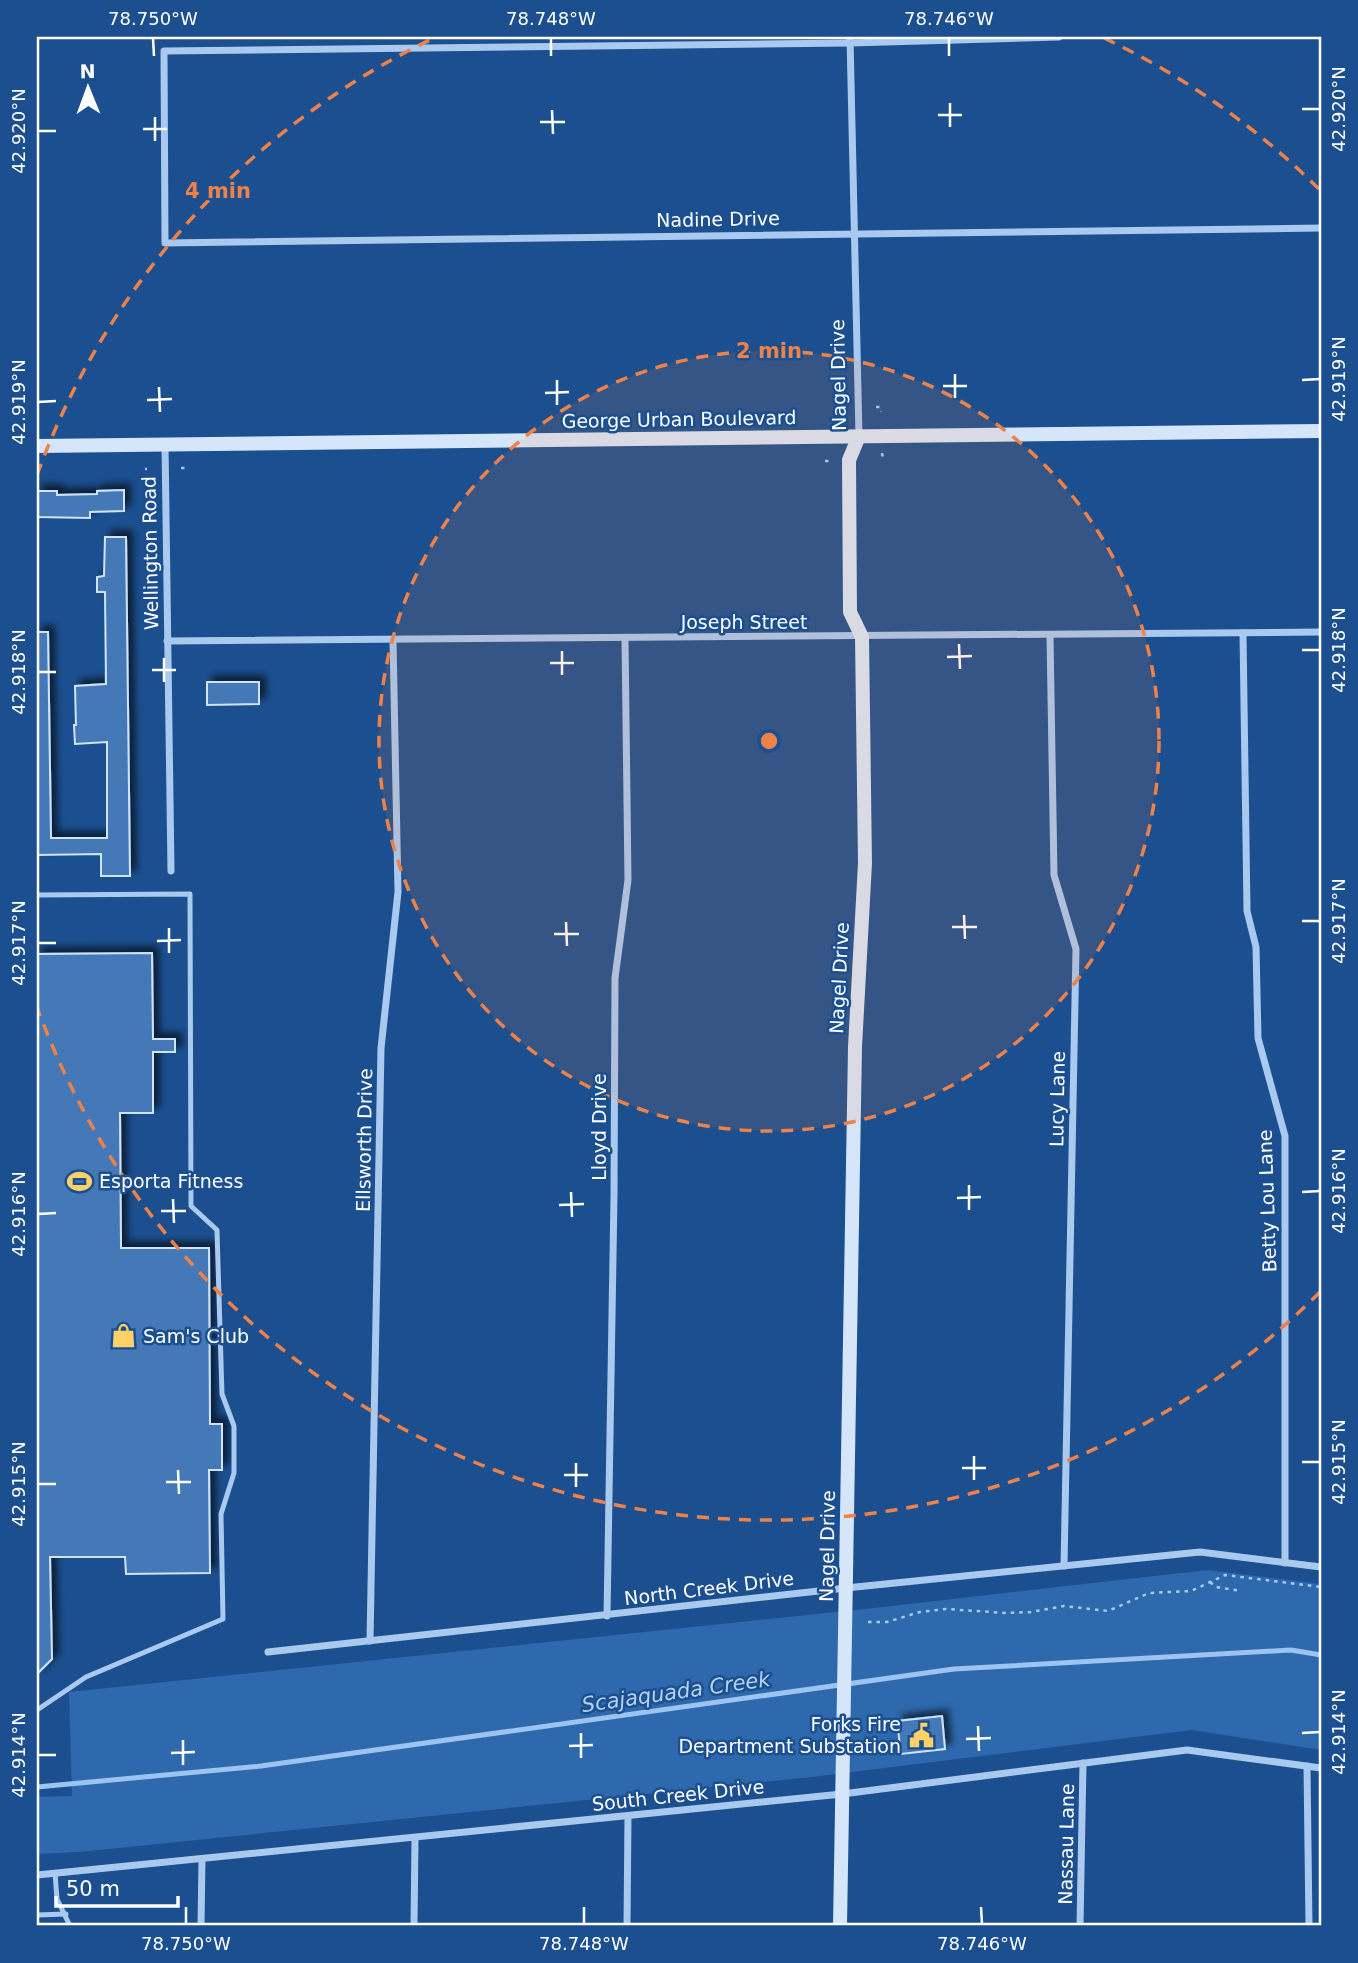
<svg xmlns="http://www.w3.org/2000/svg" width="1358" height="1963" font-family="'DejaVu Sans',sans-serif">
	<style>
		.green { fill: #2e69ad }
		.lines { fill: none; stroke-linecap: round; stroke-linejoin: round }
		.stream { stroke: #9cc4f0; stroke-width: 5 }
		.building { fill: #4478b7; stroke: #cfe3fa; stroke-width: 2; filter: url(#shadow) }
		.path { stroke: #a9c9ee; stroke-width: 2.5; stroke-dasharray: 3.5 5; stroke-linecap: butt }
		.lane { stroke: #a9c9ee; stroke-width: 5 }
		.street { stroke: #a9c9ee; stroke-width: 7 }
		.secondary { stroke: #d6e6fa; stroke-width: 14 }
		.ticks { fill: none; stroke: #fff; stroke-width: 2.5 }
		.ring { fill: none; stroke: #ee8249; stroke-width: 3.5; stroke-dasharray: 12 9 }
		.labels { text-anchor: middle; stroke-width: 5; stroke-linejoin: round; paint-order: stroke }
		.street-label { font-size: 19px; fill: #fff; stroke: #1b4f8f }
		.poi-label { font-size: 19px; fill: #fff; stroke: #1b4f8f; text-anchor: start }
		.water-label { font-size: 21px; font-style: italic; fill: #b5d3f5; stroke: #1b4f8f }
		.centre { fill: #ee8249; stroke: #1b4f8f; stroke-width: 3.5 }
		.ring-label { font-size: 21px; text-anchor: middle; font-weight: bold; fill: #ee8249; stroke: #1b4f8f; stroke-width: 5; stroke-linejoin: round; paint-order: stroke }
		.neatline { fill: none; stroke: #fff; stroke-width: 2.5 }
		.ticks-label { font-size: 18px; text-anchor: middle; fill: #fff }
	</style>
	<defs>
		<filter id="shadow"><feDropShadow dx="6" dy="-6" stdDeviation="3.5" flood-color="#0009"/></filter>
	</defs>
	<rect width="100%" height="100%" fill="#1b4f8f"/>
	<polygon class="green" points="1207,1570 1321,1584 1321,1750 1192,1730 812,1777 79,1852 37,1854 37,1797 72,1796 69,1692 874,1608"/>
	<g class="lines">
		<polyline class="stream" points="37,1787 261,1766 954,1669 1291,1650 1321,1655"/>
	</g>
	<g class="building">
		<polygon points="124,490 124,511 90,512 90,518 37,517 37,491 57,491 57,495 97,494 97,491"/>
		<polygon points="105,537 126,537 130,876 101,876 101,854 37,855 37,632 48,632 51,838 107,838 107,742 75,744 74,725 76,725 75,686 106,684 105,592 97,592 97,577 104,576"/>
		<polygon points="207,682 259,682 259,704 207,705"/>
		<polygon points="152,953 153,1039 175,1039 175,1052 153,1052 153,1113 120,1113 121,1248 209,1248 210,1424 222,1424 222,1470 209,1470 210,1573 126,1574 125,1557 50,1557 52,1659 37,1674 37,954"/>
		<polygon points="942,1716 945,1749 901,1754 897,1721"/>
	</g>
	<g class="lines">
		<g class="path">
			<polyline points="876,407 880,407 881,412"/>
			<polyline points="839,408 843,408"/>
			<polyline points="882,453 883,459"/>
			<polyline points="825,461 830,461"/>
			<polyline points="181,468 185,468"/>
			<polyline points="145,469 147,469"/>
			<polyline points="1210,1582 1216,1587 1241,1591"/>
			<polyline points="868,1622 887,1622 920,1612 946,1609 1006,1613 1031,1612 1064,1606 1108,1611 1149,1593 1191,1591 1225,1575 1321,1587"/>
		</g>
		<g class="lane">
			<polyline points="37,895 190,894 191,1206 217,1230 222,1394 234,1426 234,1473 221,1514 223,1619 86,1677 37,1710"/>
			<polyline points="55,1873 57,1899 70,1926"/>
			<polyline points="37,1915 66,1914"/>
		</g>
		<g class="street">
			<polyline points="850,37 859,436"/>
			<polyline points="1059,37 850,43 164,51 165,243 1321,228"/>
			<polyline points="165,445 171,871"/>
			<polyline points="1243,633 1247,911 1256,947 1258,1038 1285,1136 1285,1563"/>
			<polyline points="1050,635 1054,875 1076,949 1064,1566"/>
			<polyline points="167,641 1321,632"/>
			<polyline points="607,1616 614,1196 615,978 628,880 625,638"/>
			<polyline points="370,1641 381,1048 398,892 393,640"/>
			<polyline points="268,1652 846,1588 1200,1552 1321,1567"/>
			<polyline points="1307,1766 1309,1926"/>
			<polyline points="37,1875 842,1794 1187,1750 1321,1768"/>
			<polyline points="201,1926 202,1859"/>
			<polyline points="414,1926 415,1838"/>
			<polyline points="627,1926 628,1816"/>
			<polyline points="1080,1926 1083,1763"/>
		</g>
		<g class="secondary">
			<polyline points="37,446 1321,431"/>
			<polyline points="840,1926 855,1047 865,863 862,637 850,612 849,460 859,436"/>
		</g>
	</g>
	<path class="ticks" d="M153,38L154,56M551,38V56M949,38V56M950,103V127M1302,109H1320M552,110L553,134M938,115H962M155,117V141M540,122H565M143,129H167M38,131H56M955,374V398M557,380V405M1302,380L1320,379M943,386H967M159,387L160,412M545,393L569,392M147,400L172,399M38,402L56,401M959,644L960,669M1302,650H1320M562,651V675M947,657L972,656M164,658V682M550,663H574M152,670H176M38,672H56M964,915L965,939M1302,921H1320M566,922L567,946M952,927H977M169,928V953M554,934H579M157,941L181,940M38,943H56M969,1185V1210M571,1192L572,1217M1302,1192L1320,1191M957,1198L981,1197M173,1199L174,1223M559,1205L584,1204M161,1211H186M38,1214L56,1213M974,1456V1480M1302,1462H1320M576,1463V1487M962,1468H986M178,1470L179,1494M564,1475H588M166,1482H191M38,1484H56M978,1726L979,1751M581,1733V1758M1302,1733L1320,1732M966,1739L991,1738M183,1740V1765M569,1746L593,1745M171,1753L195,1752M38,1755H56M186,1907V1924M584,1907V1924M981,1907L982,1924"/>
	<circle cx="769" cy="741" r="390" fill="#ee8249" fill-opacity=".12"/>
	<g class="ring">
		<circle cx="769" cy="741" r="390"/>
		<path d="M1320 1292A779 779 0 0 1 37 1007M37 475A779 779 0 0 1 434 38M1104 38A779 779 0 0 1 1320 190"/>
	</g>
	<defs>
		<symbol id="stadium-bare" viewBox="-9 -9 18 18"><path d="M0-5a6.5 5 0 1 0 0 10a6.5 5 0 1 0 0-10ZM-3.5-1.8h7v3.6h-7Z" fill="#ffd166" stroke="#1b4f8f" stroke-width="2.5" paint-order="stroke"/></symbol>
		<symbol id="shop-bare" viewBox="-9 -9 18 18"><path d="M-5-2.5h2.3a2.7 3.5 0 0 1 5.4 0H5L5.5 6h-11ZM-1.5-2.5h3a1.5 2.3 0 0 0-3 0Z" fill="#ffd166" stroke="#1b4f8f" stroke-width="2.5" paint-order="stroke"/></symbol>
		<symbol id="civic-bare" viewBox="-9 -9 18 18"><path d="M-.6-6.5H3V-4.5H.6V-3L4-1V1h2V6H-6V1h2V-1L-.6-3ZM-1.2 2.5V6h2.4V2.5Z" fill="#ffd166" stroke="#1b4f8f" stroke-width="2.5" paint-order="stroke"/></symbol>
	</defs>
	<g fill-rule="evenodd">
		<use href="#stadium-bare" x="62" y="1164" width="35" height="35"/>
		<use href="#shop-bare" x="106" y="1318" width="35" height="35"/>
		<use href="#civic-bare" x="904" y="1718" width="35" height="35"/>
	</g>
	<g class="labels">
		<g class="street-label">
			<text transform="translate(718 219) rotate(-1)" y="7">Nadine Drive</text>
			<text transform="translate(838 375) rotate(-91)" y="7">Nagel Drive</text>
			<text transform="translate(679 419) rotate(-1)" y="7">George Urban Boulevard</text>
			<text transform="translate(150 553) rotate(-91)" y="7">Wellington Road</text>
			<text x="744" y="629">Joseph Street</text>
			<text transform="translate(839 978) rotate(-87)" y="7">Nagel Drive</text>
			<text transform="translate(1057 1099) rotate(-89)" y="7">Lucy Lane</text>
			<text transform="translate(599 1127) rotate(-90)" y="7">Lloyd Drive</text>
			<text transform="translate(364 1140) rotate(-89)" y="7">Ellsworth Drive</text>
			<text transform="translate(1267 1201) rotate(-92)" y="7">Betty Lou Lane</text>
			<text transform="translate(827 1546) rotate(-89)" y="7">Nagel Drive</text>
			<text transform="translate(709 1588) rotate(-7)" y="7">North Creek Drive</text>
			<text transform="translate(678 1795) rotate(-6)" y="7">South Creek Drive</text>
			<text transform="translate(1066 1844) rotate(-89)" y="7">Nassau Lane</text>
		</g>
		<g class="poi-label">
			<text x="99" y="1188">Esporta Fitness</text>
			<text x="143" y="1343">Sam's Club</text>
			<text x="901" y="1731" text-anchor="end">Forks Fire<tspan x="901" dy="22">Department Substation</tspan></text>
		</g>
		<g class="water-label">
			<text transform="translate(676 1692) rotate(-8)" y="7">Scajaquada Creek</text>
		</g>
	</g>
	<circle cx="769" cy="741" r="10" class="centre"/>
	<g class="ring-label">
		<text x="218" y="198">4 min</text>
		<text x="769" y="358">2 min</text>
	</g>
	<rect width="1358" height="1963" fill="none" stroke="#1b4f8f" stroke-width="77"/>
	<g transform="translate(88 88) rotate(359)" stroke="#1b4f8f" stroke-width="5" paint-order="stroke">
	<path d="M0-5L12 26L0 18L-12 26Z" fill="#ffffff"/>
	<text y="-10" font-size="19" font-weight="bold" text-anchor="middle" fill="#ffffff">N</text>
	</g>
	<path d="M56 1896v10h122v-10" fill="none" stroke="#ffffff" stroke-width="3.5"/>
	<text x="66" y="1896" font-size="21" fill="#ffffff" stroke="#1b4f8f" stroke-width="5" paint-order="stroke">50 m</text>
	<rect x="38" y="38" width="1282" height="1886" class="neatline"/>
	<g class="ticks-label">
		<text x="153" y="25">78.750°W</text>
		<text x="551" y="25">78.748°W</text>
		<text x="949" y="25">78.746°W</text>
		<text transform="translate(1339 109) rotate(-90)" y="6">42.920°N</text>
		<text transform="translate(19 131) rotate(-90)" y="6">42.920°N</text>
		<text transform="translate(1339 379) rotate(-90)" y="6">42.919°N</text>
		<text transform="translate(19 402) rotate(-90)" y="6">42.919°N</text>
		<text transform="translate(1339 650) rotate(-90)" y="6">42.918°N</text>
		<text transform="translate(19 672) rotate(-90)" y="6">42.918°N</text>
		<text transform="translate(1339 921) rotate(-90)" y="6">42.917°N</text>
		<text transform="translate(19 943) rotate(-90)" y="6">42.917°N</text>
		<text transform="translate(1339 1191) rotate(-90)" y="6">42.916°N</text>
		<text transform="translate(19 1214) rotate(-90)" y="6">42.916°N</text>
		<text transform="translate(1339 1462) rotate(-90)" y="6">42.915°N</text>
		<text transform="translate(19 1484) rotate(-90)" y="6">42.915°N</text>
		<text transform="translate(1339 1732) rotate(-90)" y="6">42.914°N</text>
		<text transform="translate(19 1755) rotate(-90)" y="6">42.914°N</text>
		<text x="186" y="1950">78.750°W</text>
		<text x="584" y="1950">78.748°W</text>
		<text x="982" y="1950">78.746°W</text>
	</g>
</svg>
